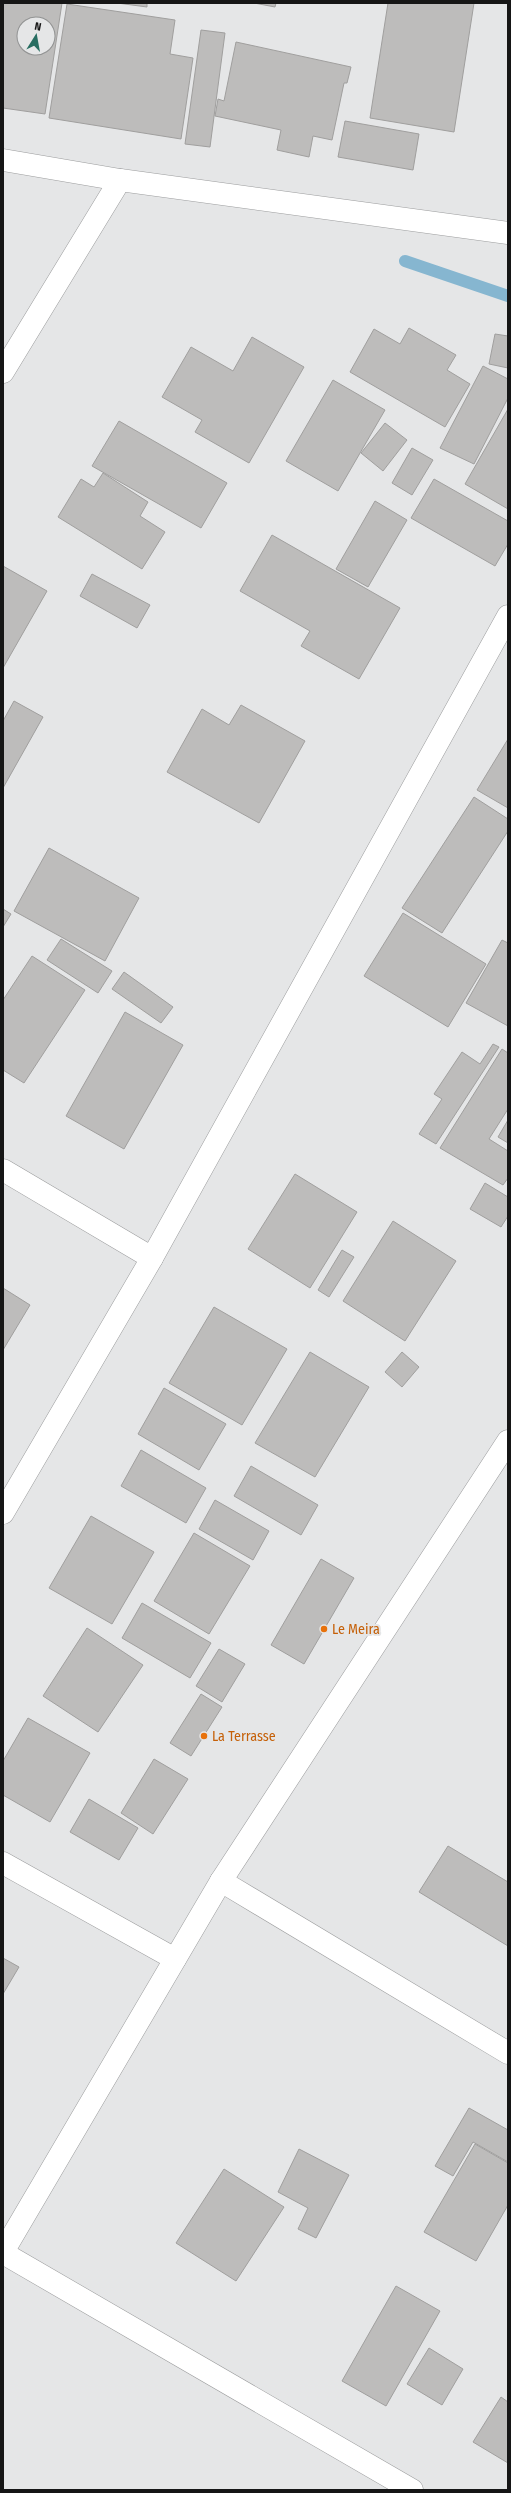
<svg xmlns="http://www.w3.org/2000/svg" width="511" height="2493" font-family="'Fira Sans Condensed',sans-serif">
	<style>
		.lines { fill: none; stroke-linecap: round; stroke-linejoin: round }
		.stream { stroke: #86b6d0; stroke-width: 12 }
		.building { fill: #bdbcbb; stroke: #a09f9e; fill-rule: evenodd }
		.street-casing { stroke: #9c9d9e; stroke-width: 23 }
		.secondary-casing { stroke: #9c9d9e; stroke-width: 23 }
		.street { stroke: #fff; stroke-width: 22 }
		.secondary { stroke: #fff; stroke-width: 22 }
		.food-dot { fill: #e8710a; stroke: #e5e6e7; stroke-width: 1.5 }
		.labels { text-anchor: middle; stroke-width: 4; stroke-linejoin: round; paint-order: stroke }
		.food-label { font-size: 14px; fill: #c56008; stroke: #e5e6e7; text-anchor: start }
	</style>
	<rect width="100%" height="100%" fill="#e5e6e7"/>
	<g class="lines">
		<polyline class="stream" points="405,261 508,296"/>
	</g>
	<g class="building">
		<path d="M3,3H62L45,114L3,108ZM24,24H48V48H24Z"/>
		<polygon points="117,3 147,3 147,7"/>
		<polygon points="254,3 276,3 275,7"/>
		<polygon points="388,3 474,3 454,132 370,118"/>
		<polygon points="67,4 175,20 170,54 193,58 181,139 49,118"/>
		<polygon points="201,30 225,33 210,147 185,144"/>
		<polygon points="236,42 351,67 347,83 344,83 332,140 313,136 309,157 277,150 281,130 215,116 218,99 224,101"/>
		<polygon points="345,121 419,134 413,170 338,157"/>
		<polygon points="409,328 456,355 447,370 470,384 445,427 350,372 374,329 400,344"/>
		<polygon points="495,334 508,336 508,368 489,364"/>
		<polygon points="252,337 304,367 249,463 195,432 202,420 162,397 191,347 233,371"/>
		<polygon points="483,366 508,379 508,398 474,464 440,448"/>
		<polygon points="333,380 385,410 338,491 286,461"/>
		<polygon points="508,409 508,509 465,484"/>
		<polygon points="119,421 227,483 201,528 92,466"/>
		<polygon points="385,423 407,440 383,471 361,453"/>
		<polygon points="412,448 433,460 412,495 392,483"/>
		<polygon points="103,473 148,502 140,516 165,532 142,569 58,517 81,479 94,487"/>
		<polygon points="434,479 508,521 508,544 495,566 411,518"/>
		<polygon points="375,501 407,520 368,587 336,569"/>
		<polygon points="272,535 400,608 359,679 301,646 310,631 240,591"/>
		<polygon points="3,566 47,591 3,668"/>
		<polygon points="92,574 150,605 137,628 80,596"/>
		<polygon points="14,701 43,717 3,788 3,721"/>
		<polygon points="241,705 305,741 259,823 167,772 202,709 229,725"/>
		<polygon points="508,739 508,808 477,790"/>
		<polygon points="474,797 508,819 508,831 442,933 402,908"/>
		<polygon points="49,848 139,898 105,961 14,911"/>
		<polygon points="3,909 11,914 3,927"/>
		<polygon points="403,913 486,964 448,1027 364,976"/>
		<polygon points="61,939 112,971 98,993 47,960"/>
		<polygon points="502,940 508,943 508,1026 466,1003"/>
		<polygon points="32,956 85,990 24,1083 3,1070 3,1000"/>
		<polygon points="124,972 173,1007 161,1023 112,989"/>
		<polygon points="125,1012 183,1045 124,1149 66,1116"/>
		<polygon points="493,1044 499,1047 436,1144 419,1134 442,1099 434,1094 462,1052 480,1064"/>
		<polygon points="502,1049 508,1053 508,1109 489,1139 508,1151 508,1178 503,1185 440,1148"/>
		<polygon points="508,1120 508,1143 498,1137"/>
		<polygon points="295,1174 357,1212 310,1288 248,1249"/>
		<polygon points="485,1183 508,1197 508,1216 501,1227 470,1209"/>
		<polygon points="393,1221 456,1261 405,1341 343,1301"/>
		<polygon points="342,1250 354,1257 329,1297 318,1290"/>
		<polygon points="3,1288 30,1305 3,1350"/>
		<polygon points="214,1307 287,1349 242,1425 169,1383"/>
		<polygon points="310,1352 369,1387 315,1477 255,1443"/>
		<polygon points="402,1352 419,1367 402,1387 385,1372"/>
		<polygon points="164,1388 226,1424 199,1470 138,1434"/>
		<polygon points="141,1450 206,1488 186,1523 121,1486"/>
		<polygon points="251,1466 318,1505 301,1535 234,1496"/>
		<polygon points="215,1500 269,1531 253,1560 199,1529"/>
		<polygon points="91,1516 154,1552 112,1624 49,1588"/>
		<polygon points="194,1533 250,1566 209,1634 154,1601"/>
		<polygon points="321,1559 354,1578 304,1664 271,1645"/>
		<polygon points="142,1603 211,1643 190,1678 122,1638"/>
		<polygon points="87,1628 143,1665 98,1732 43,1696"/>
		<polygon points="219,1649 245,1664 222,1702 196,1686"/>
		<polygon points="201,1694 222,1707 191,1756 170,1743"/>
		<polygon points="28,1718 90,1753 50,1822 3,1795 3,1761"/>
		<polygon points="154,1759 188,1779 153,1834 121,1813"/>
		<polygon points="89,1799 138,1828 119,1860 70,1832"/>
		<polygon points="448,1846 508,1882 508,1946 419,1892"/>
		<polygon points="3,1958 19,1967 3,1994"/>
		<polygon points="469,2108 508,2130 508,2162 473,2142 453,2176 435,2166"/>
		<polygon points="475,2144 508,2163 508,2205 476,2261 424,2232"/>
		<polygon points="299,2149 349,2175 316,2238 298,2229 308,2208 278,2192"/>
		<polygon points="224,2169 284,2207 236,2281 176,2243"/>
		<polygon points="396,2286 440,2311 386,2406 342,2381"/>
		<polygon points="429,2348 463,2369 442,2405 407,2384"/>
		<polygon points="501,2397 508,2402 508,2463 473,2442"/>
	</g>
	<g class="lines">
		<defs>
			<g id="street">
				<polyline points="3,372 120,180"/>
				<polyline points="3,1170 152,1258"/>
				<polyline points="3,1513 152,1258 508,616"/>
				<polyline points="3,1863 175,1959"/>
				<polyline points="221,1881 508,2053"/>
				<polyline points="3,2253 412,2490"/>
			</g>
			<g id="secondary">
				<polyline points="3,160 120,180 508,233"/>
				<polyline points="3,2252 221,1881 508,1441"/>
			</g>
		</defs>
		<use href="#street" class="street-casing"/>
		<use href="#secondary" class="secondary-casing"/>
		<use href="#street" class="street"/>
		<use href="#secondary" class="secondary"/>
	</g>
	<g class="food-dot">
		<circle cx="324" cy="1629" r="4"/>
		<circle cx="204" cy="1736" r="4"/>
	</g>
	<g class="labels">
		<g class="food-label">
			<text x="332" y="1634">Le Meira</text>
			<text x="212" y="1741">La Terrasse</text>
		</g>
	</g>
	<rect width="511" height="2493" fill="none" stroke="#161616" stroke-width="8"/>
	<g transform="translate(36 36) rotate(11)"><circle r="19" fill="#e5e6e7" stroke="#929393"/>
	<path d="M0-3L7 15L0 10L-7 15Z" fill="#276d61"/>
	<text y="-6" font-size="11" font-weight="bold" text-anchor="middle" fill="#161616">N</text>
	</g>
</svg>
